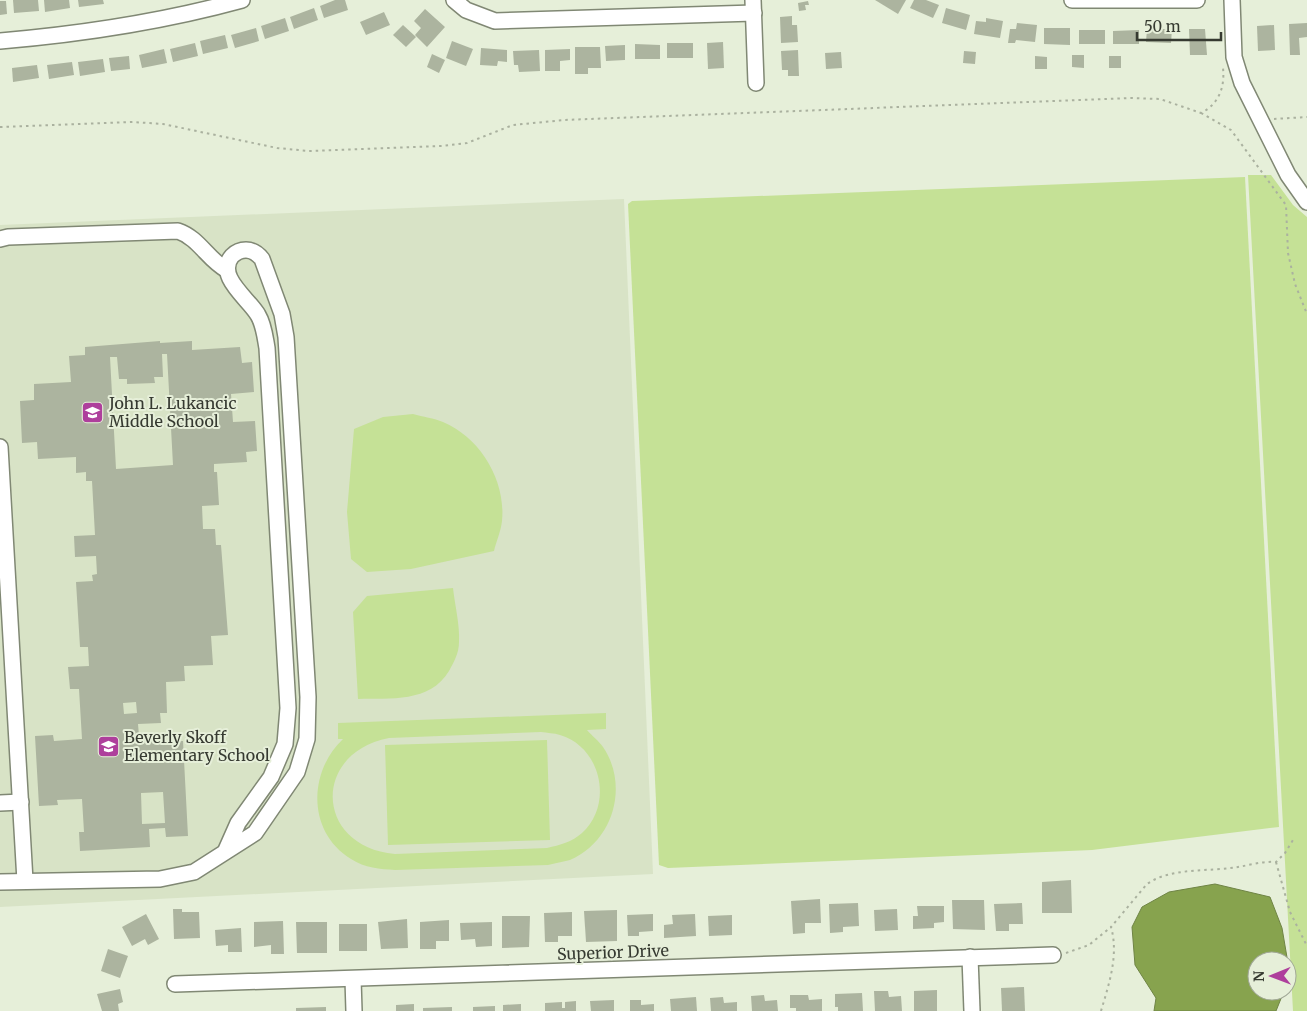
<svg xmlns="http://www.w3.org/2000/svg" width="1307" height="1011" font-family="Merriweather,serif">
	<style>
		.built { fill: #d8e3c6 }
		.green { fill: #c5e196; fill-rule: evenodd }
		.water { fill: #87a34e; stroke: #6f8445 }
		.building { fill: #acb49f; fill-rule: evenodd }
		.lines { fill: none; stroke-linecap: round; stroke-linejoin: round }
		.minor-casing { stroke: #808874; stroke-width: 18 }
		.path { stroke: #aab19f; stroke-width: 2; stroke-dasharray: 2.5 4; stroke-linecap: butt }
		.minor { stroke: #fff; stroke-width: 15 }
		.labels { text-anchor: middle; stroke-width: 4; stroke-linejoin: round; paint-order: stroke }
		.poi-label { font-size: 16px; fill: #363a31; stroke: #e6efd9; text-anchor: start }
		.street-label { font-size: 16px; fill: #363a31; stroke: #e6efd9 }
	</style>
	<rect width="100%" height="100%" fill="#e6efd9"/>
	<polygon class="built" points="624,199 653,874 0,907 0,225"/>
	<g class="green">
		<polygon points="1248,175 1271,175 1293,205 1307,217 1307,1011 1293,1011"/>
		<polygon points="1245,177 1279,827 1092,850 668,868 659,865 628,204 632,201"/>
		<path d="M413,414C423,417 434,418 443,422C481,438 506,481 502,521C501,531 496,542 494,551L411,569L367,572L351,559L347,512L354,429L383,417Z"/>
		<path d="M453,588C455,606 460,625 459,642C459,653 454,662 449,671C430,703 390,698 358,699L353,612L367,596Z"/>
		<path d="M606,713V729L587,730C592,736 599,741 603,747C629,785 614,841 570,860C563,862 555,863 548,865L395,870C380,869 365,868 351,859C307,832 308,772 343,739H338V723ZM541,732C547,733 554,733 560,735C601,747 614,804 582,833C572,842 560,845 547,848L395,854C315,847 311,753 389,738Z"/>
		<polygon points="547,740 550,840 388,845 385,745"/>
	</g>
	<polygon class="water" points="1215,884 1270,897 1282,928 1290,975 1287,982 1287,961 1257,961 1257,991 1284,991 1276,1011 1154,1011 1156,998 1135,965 1132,927 1142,907 1169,892"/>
	<g class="building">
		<polygon points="13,0 38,0 39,11 14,13"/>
		<polygon points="44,0 69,0 70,8 45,12"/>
		<polygon points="78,0 103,0 104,4 79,7"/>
		<polygon points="335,0 345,0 348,10 324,18 320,6"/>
		<polygon points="875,0 906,0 898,14"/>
		<polygon points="914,0 926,0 939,5 933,18 910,8"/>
		<polygon points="0,1 6,1 7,14 0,15"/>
		<polygon points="808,1 809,5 805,5 806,10 799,11 798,3"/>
		<polygon points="314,8 318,20 294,29 290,17"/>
		<polygon points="946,8 970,15 966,30 942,23"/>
		<polygon points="425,9 445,27 427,47 415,35 421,28 414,21"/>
		<polygon points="384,12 390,25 366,35 360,22"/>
		<polygon points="792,16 792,25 797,25 798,42 781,43 780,17"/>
		<polygon points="285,18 289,31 265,39 261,26"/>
		<polygon points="986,18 1003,21 1000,38 974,34 976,21 986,22"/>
		<polygon points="1017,23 1037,25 1035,42 1016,40 1015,43 1008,43 1010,29 1016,29"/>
		<polygon points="1307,23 1307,37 1299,38 1300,55 1290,55 1289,24"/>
		<polygon points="403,25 416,37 406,47 393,35"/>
		<polygon points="1274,25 1275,50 1258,51 1257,26"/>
		<polygon points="256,28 259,41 235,48 231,35"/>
		<polygon points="1044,28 1070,28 1070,45 1044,44"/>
		<polygon points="1147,29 1172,29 1171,43 1146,42"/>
		<polygon points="1189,29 1205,29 1207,55 1190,55"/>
		<rect x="1079" y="30" width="26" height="14"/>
		<polygon points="1139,30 1139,44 1113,44 1113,31"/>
		<polygon points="225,35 228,48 203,54 200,41"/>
		<polygon points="452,41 473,49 466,66 446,58"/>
		<polygon points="723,42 724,68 708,69 707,43"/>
		<polygon points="195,43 198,56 173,62 170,49"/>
		<rect x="667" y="43" width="26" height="15"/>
		<polygon points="635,44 660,45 660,59 635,59"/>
		<polygon points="625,45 625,60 606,61 605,46"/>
		<polygon points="575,47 600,47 601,68 588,68 588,74 575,74"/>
		<polygon points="481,48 507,50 507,62 498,61 497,66 480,65"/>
		<polygon points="164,49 167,63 142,68 139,55"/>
		<polygon points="570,49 570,60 560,61 560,71 545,71 545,50"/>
		<polygon points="539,50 540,71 519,72 518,65 514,65 513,51"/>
		<polygon points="798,50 799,76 788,76 788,70 782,70 781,51"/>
		<polygon points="964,51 976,52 975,64 963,63"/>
		<polygon points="841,52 842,68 826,69 825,53"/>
		<polygon points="432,54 445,60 439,73 427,67"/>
		<polygon points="1072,55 1084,55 1084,68 1072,67"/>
		<polygon points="129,56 130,69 111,71 109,58"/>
		<polygon points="1035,56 1047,57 1047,69 1035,69"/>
		<rect x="1109" y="56" width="12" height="12"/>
		<polygon points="103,59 105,72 80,76 78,62"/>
		<polygon points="72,62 74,75 49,79 47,65"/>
		<polygon points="37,65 39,78 13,82 12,68"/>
		<path d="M160,341V343L192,341V350L240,347L242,363L252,362L254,392L231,394L233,422L255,421L257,451L246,452L247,462L214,464V472H217L219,505L202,506L203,529H215L216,545H221L228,635L211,636L213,665L184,666L185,681L166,682L167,713H160L161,723L138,724L139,736L161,734L162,742L183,741L188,836L166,837L165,828L149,829L150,847L80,851L79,832H84L82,799L57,800L58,805L39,806L35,736L53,735L54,741L82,739L79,689H70L68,667L89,666L88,647H80L76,582L93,581L92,575L97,574L96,556L75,557L74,536L95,535L92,481H86V472L76,473V457L38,459L37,442L22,443L20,401L34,400V384L71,382L69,356L85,355V347ZM162,354H167L173,465L116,469L110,357H117L119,379H127V384L155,383L154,377H163ZM136,702L137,713L124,714L123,703ZM163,792L165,823L142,824L141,793Z"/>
		<polygon points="1071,880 1072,913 1042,913 1042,882"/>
		<polygon points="820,899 821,923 805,923 805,933 793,934 791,901"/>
		<polygon points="952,900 984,900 985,930 953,929"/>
		<polygon points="858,903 859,926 843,927 843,932 830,933 829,904"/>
		<polygon points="1022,903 1023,924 1009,924 1009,931 996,931 994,904"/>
		<polygon points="917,906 944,906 944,922 934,923 934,928 913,929 913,916 918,916"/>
		<polygon points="173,909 182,909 182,912 199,912 200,938 174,939"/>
		<polygon points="897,909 898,930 875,931 874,910"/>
		<polygon points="617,910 617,941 586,942 584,911"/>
		<polygon points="572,912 572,936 558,936 558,942 545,942 544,913"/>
		<polygon points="146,914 159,939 148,945 145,939 132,946 122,927"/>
		<polygon points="653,914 653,931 639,932 639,936 628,936 627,915"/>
		<polygon points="695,914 696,936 664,938 664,925 673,924 672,915"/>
		<polygon points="732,915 732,935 709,936 708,916"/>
		<polygon points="502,916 530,916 529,947 502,948"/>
		<polygon points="407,919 408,948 381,949 378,922"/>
		<polygon points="449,920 449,941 436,941 436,949 420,949 420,922"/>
		<polygon points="283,921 284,954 271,954 271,945 254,947 254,922"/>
		<polygon points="296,922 327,922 327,953 297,953"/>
		<polygon points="492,922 492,946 476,947 475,939 461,940 460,923"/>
		<rect x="339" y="924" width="28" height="27"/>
		<polygon points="241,928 242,952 228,952 228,945 216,946 215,930"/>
		<polygon points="108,949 128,956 120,978 101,971"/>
		<polygon points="1024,987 1025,1011 1002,1011 1001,988"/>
		<polygon points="120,989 123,1002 118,1004 119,1011 102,1011 97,994"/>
		<polygon points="937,990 937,1011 914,1011 914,991"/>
		<polygon points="874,991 888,991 889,997 901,996 902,1011 875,1011"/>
		<polygon points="862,993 863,1011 838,1011 838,1007 835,1007 835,994"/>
		<polygon points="764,995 765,1001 777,1000 778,1011 752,1011 751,996"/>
		<polygon points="790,995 808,995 809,1000 822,999 822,1011 796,1011 796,1008 790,1008"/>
		<polygon points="696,997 697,1011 671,1011 670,999"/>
		<polygon points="723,997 724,1003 737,1002 737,1011 711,1011 710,998"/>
		<polygon points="614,1000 614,1011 591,1011 590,1001"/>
		<polygon points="630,1000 641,1000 641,1005 654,1004 654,1011 630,1011"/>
		<polygon points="576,1001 576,1011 545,1011 545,1003 562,1002 562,1008 565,1008 565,1002"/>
		<polygon points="414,1004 414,1011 396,1011 396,1005"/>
		<polygon points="521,1004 521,1011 503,1011 503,1005"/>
		<polygon points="495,1006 495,1011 473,1011 473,1007"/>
		<polygon points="326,1007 326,1011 296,1011 296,1008"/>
		<polygon points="452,1007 452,1011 423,1011 423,1008"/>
	</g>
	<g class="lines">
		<defs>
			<g id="minor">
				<polyline points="454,0 466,10 495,21 754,13"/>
				<polyline points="753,0 756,83"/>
				<polyline points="1072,0 1197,0"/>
				<polyline points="1232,0 1234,57 1242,83 1288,175 1307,202"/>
				<path d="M0,41C82,34 162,22 242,0"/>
				<path d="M0,239L8,237L178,231C199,238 208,260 227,270"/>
				<polyline points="0,447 25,881"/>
				<polyline points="0,803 21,802"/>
				<path d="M0,882L160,879L194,872L255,833L297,772L307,739L308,697L286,337L282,314L262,259C258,254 253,250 246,250C241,250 236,252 232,256C215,276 249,299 258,315C264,325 265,337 267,348L288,708L285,744L271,777L238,823L226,850"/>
				<polyline points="970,957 972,1011"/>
				<polyline points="353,979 354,1011"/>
				<polyline points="175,984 1053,955"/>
			</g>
		</defs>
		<use href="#minor" class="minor-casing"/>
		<g class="path">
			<polyline points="1201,113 1231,130 1286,205 1288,253 1295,284 1307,314"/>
			<polyline points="1274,119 1307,117"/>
			<path d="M0,127L133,122L163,124L277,148L309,151L442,146L467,143L513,125L564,120L1132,98L1160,99L1201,113C1219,104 1225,87 1223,68"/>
			<polyline points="1276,862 1290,912 1307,946"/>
			<polyline points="1066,953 1089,945 1111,927"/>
			<path d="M1101,1011C1109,984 1119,955 1111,927L1147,884C1171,867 1209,872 1238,867C1250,865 1263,861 1276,862L1285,853L1293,840"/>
		</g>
		<use href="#minor" class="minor"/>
	</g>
	<defs>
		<symbol id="school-square" viewBox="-11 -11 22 22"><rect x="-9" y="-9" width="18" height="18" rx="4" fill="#ae3f9c" stroke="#e6efd9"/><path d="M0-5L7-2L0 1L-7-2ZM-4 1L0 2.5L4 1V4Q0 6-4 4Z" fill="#fff"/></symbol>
	</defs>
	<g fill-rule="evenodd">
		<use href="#school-square" x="80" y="400" width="25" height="25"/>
		<use href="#school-square" x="96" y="734" width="25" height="25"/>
	</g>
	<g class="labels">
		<g class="poi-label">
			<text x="109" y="409">John L. Lukancic<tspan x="109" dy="18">Middle School</tspan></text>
			<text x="124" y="743">Beverly Skoff<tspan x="124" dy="18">Elementary School</tspan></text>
		</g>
		<g class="street-label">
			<text transform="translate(613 952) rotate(-2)" y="6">Superior Drive</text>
		</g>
	</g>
	<g transform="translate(1272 976) rotate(269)"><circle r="24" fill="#e6efd9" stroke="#a0a796"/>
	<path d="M0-4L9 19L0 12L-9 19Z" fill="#ae3f9c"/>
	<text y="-8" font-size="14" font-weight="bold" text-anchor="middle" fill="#363a31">N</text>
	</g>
	<path d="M1137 32v8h84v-8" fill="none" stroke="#363a31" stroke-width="2.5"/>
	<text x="1144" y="32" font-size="15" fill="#363a31" stroke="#e6efd9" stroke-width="4" paint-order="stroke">50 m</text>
</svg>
